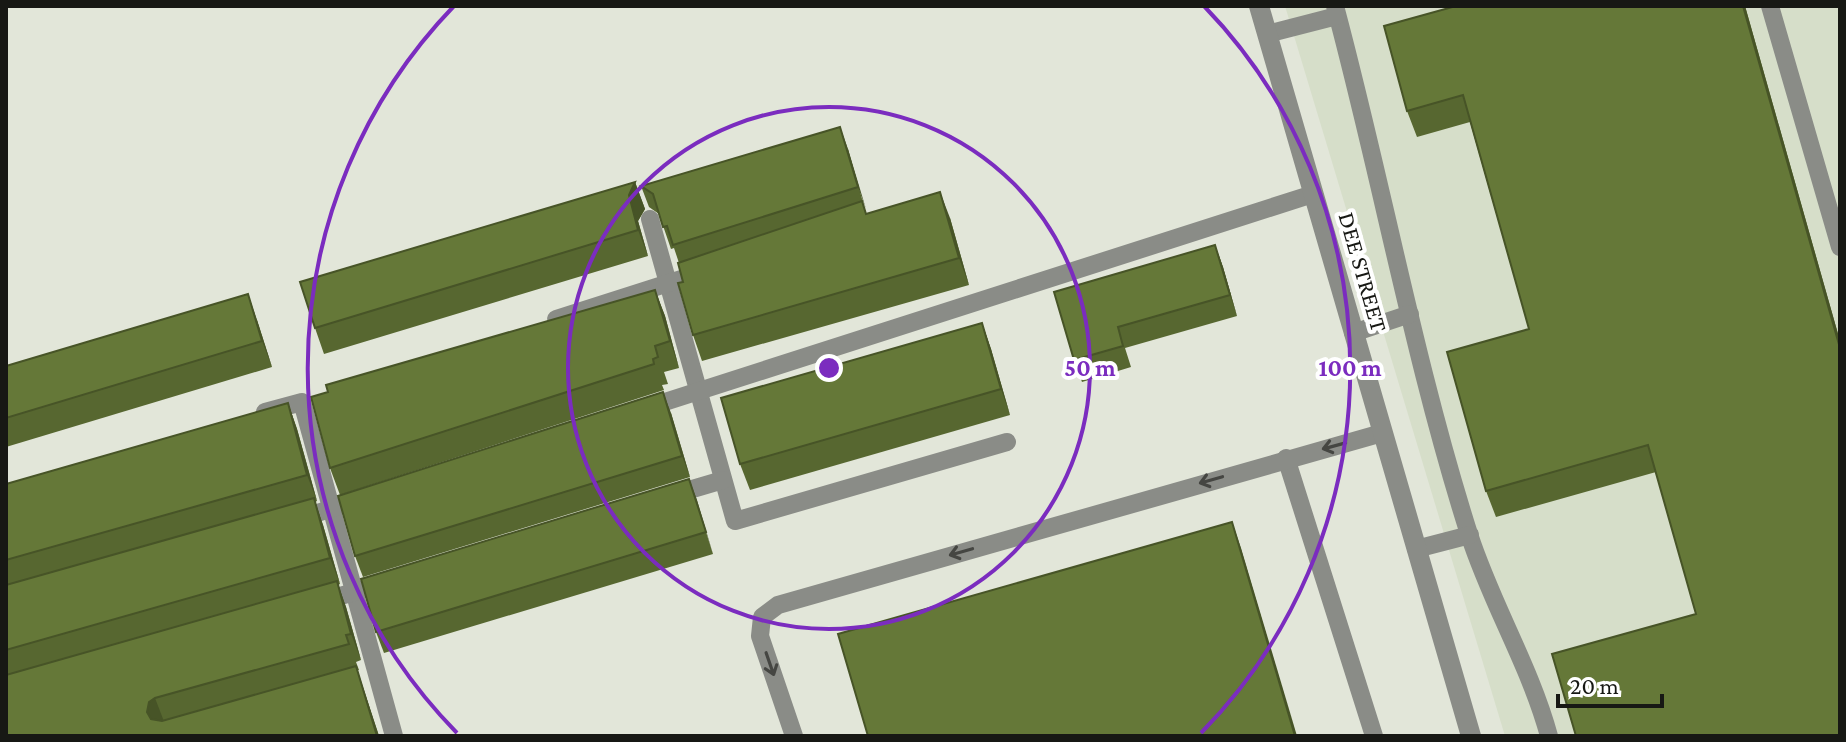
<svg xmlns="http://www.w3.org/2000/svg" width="1846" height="742" font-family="'Crimson Pro',serif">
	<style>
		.built { fill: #d6dec9 }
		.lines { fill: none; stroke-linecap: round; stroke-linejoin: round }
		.lane { stroke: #8a8c87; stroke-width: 18 }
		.street { stroke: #8a8c87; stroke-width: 20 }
		.wall { fill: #576730 }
		.shaded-wall { fill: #475427 }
		.building { fill: #657838; stroke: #475427; stroke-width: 2 }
		.oneway { stroke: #454642 }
		.ring { fill: none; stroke: #7b2cbf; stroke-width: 4 }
		.labels { text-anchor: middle; stroke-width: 8; stroke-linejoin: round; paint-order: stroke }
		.street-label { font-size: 24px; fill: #171814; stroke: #fff }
		.centre { fill: #7b2cbf; stroke: #fff; stroke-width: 4 }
		.ring-label { font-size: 24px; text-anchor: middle; font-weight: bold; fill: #7b2cbf; stroke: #fff; stroke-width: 8; stroke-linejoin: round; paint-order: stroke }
	</style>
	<rect width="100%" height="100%" fill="#e2e6d9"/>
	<polygon class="built" points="1285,6 1840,6 1840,736 1505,736"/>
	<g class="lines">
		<g class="lane">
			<path d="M1335,6C1382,181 1414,361 1469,534C1491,603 1530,666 1549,736"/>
			<polyline points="1770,6 1840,247"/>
			<polyline points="1267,34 1337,16"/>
			<polyline points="650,219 735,521 1007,442"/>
			<polyline points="556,319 703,272"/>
			<polyline points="1353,333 1410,314"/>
			<polyline points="646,408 1313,194"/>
			<polyline points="265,412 302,402 394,736"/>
			<polyline points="1286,458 1374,736"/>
			<polyline points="672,495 723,480"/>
			<polyline points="295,520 362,499"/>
			<polyline points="1416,549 1470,535"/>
			<polyline points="320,602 388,582"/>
			<polyline points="794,736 760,636 762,617 778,605 1382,433"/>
		</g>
		<polyline class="street" points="1259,6 1471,736"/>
	</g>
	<g class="wall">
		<polygon points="1456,6 1745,6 1840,341 1840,736 1696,614 1656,472 1496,517 1486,491 1529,329 1470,122 1417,137 1407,111"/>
		<polygon points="848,149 866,213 950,218 969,285 702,361 693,335 679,263 674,248 671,249 659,214 649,207 641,186"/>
		<polygon points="635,182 645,209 638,221 648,256 324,354 315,328"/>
		<polygon points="1215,245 1223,267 1237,316 1125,348 1131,367 1082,382 1074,360"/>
		<polygon points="655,290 665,316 679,368 664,372 668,384 662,385 664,390 340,495 330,468"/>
		<polygon points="257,320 272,367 6,447 6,366"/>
		<polygon points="982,323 991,349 1010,415 750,490 740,464"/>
		<polygon points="288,403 297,429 317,501 315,502 323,525 340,584 338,585 346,607 361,660 356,662 359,670 357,670 379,736 6,736 6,484"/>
		<polygon points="671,413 690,477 363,577 355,556"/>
		<polygon points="689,479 713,554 384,653 376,632"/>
	</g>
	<g class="shaded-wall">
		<polygon points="1743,6 1745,6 1840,341 1840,348"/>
		<polygon points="840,127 848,149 866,209 858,187"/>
		<polygon points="635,182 645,209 638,221 648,256 638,230 629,195"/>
		<polygon points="940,192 950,218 969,285 959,258"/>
		<polygon points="1215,245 1223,267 1237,316 1230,295"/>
		<polygon points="655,290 665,316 679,368 670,341"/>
		<polygon points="248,294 257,320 272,367 262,341"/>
		<polygon points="982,323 991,349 1010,415 1001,389"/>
		<polygon points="663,392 671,413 690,477 682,456"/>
		<polygon points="288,403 297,429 317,501 307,475"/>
		<polygon points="689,479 697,500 713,554 706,532"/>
		<polygon points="314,498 323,525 340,584 330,558"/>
		<polygon points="1232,522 1241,548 1297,736 1295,736"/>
		<polygon points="337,581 346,607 361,660 351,634"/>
		<polygon points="356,666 365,693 379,736 377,736"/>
		<polygon points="155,698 165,724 157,736 147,712 149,702"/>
	</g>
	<g class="building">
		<polygon points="1456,6 1743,6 1840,348 1840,736 1576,736 1552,654 1696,614 1648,445 1486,491 1447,352 1529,329 1463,95 1407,111 1384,26"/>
		<polygon points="840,127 858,187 673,245 667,226 663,227 653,194 641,186"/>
		<polygon points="635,182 629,195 638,230 315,328 300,282"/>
		<polygon points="940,192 959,258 693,335 678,283 683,282 678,263 862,201 866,214"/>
		<polygon points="1215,245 1230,295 1118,327 1123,346 1074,360 1054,292"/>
		<polygon points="655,290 670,341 655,346 658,357 653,359 654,364 330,468 311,397 328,392 326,385"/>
		<polygon points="248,294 262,341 6,418 6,366"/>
		<polygon points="982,323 1001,389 740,464 721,398"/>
		<polygon points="663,392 682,456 355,556 338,496"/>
		<polygon points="288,403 307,475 6,560 6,484"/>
		<polygon points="689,479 706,532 376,632 361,579"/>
		<polygon points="314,498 330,558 6,650 6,585"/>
		<polygon points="1232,522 1295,736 868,736 838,634"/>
		<polygon points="337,581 351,634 346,635 349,644 155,698 149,702 147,712 151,719 162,721 356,666 377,736 6,736 6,675"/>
	</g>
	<defs><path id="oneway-shaft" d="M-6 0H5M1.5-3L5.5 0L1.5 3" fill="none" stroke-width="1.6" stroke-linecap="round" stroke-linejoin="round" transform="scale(2)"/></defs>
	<g class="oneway">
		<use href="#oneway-shaft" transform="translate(1334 446) rotate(165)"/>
		<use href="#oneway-shaft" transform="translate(1211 480) rotate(164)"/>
		<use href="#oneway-shaft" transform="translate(961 552) rotate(164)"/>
		<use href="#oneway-shaft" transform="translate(770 664) rotate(71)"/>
	</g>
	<g class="ring">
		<circle cx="829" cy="368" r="261"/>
		<path d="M457 733A521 521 0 0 1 454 6M1204 6A521 521 0 0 1 1201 733"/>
	</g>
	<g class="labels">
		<g class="street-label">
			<text transform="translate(1363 272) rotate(74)" y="8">DEE STREET</text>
		</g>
	</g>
	<circle cx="829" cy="368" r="12" class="centre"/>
	<g class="ring-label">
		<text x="1090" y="376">50 m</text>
		<text x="1350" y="376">100 m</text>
	</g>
	<rect width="1846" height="742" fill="none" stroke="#171814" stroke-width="16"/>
	<path d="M1558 694v12h104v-12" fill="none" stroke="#171814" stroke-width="4"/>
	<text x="1570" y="694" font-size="24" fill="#171814" stroke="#ffffff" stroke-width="6" paint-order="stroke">20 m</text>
</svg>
